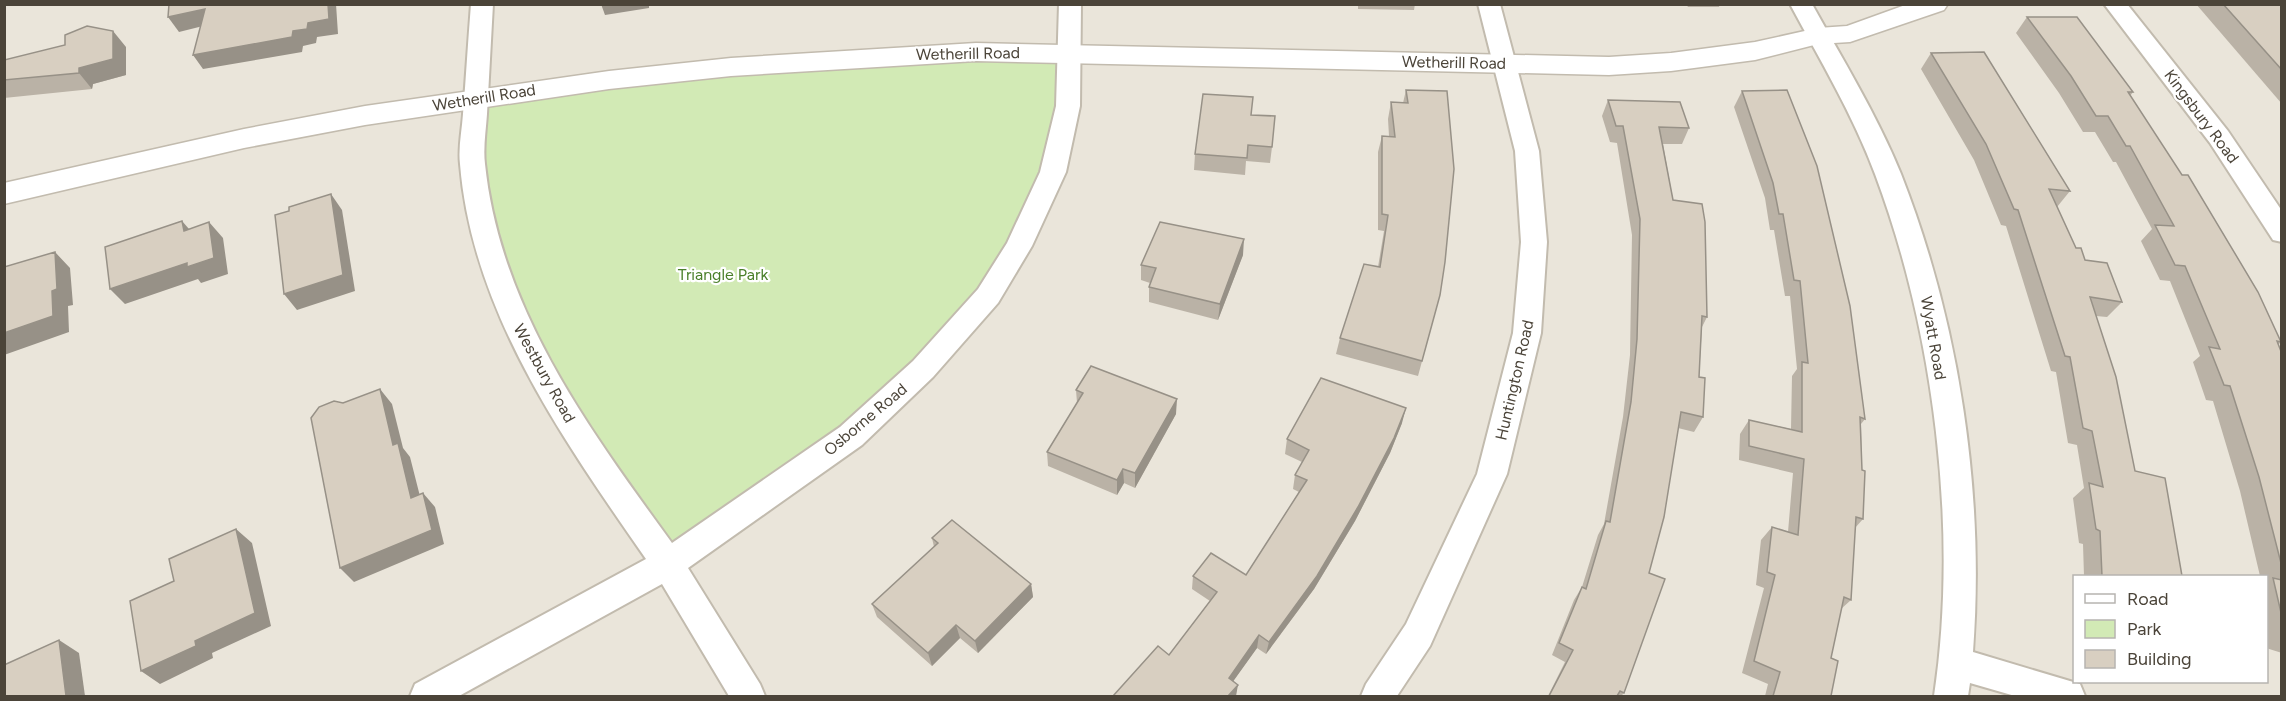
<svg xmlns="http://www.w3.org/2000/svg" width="2286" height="701" font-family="Figtree,sans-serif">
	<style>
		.residential { fill: #eae5da; fill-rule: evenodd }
		.green { fill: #d2eab5 }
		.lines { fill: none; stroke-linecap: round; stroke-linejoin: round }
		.minor-casing { stroke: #c2bbae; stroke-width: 4 }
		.tertiary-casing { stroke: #c2bbae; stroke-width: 3 }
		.minor { fill: #fff; fill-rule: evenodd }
		.tertiary { fill: #fff; fill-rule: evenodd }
		.wall { fill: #bab2a6 }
		.shaded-wall { fill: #979187 }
		.building { fill: #d8cfc1; stroke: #979187; stroke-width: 1.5 }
		.labels { text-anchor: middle; stroke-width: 4.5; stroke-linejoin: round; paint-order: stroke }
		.street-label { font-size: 16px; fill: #4b4439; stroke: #fff }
		.park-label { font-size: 16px; fill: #4a7f2a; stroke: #fff }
	</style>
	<rect width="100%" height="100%" fill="#f6f3ec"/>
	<path class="residential" d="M4,5H2281V696H5ZM2074,576H2266V682H2074Z"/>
	<polygon class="green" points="1069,53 1068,106 1017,250 923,369 668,564 590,454 483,231 475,99 537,89"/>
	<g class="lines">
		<defs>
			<g id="minor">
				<path d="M471,4H493C491,41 489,77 487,114C486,130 483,148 485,164C500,309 589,429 672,543L840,427L913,361L978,289L1007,243L1040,172L1056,106L1059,4H1081L1080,106L1066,172L1032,246L998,303L933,377L862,445L688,568L760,684L765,696H729L662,584L459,696H410L415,684L646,559C564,441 472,312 460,164C458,148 462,130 463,114C466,77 468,41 471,4Z"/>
				<polygon points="1478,4 1500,4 1539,151 1547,242 1541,333 1507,474 1430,646 1397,696 1361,696 1366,684 1406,624 1477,474 1513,333 1521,242 1515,151"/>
				<path d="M1790,4H1812C1843,60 1877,115 1901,174C1959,322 1985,492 1973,652L2080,684L2085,696H2015L1970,683L1968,696H1934C1959,530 1934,331 1875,174C1853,115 1820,60 1790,4Z"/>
				<polygon points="2104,4 2127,4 2228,131 2282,211 2282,242 2273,240 2210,143"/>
			</g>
			<polygon id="tertiary" points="1908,4 1948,4 1944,10 1850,42 1818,44 1755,60 1671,71 1609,75 976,61 731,76 609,89 365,125 244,148 4,204 4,183 244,129 365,106 609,71 731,58 976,43 1609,57 1671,53 1755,42 1818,28 1847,26"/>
		</defs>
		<use href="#minor" class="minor-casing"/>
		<use href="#tertiary" class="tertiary-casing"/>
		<use href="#minor" class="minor"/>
		<use href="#tertiary" class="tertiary"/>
	</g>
	<g class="wall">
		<polygon points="1233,4 1262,4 1233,6"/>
		<polygon points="1358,4 1415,4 1414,10 1358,9"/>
		<polygon points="1686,4 1720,4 1719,7 1688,7"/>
		<polygon points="2196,4 2282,4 2282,104"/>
		<polygon points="2027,17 2133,92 2130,96 2281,342 2278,345 2282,354 2282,653 2266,648 2266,576 2260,576 2240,491 2213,401 2206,400 2193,362 2200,356 2170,281 2160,280 2141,241 2152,229 2116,162 2113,162 2095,132 2083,132 2059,93 2016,33"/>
		<polygon points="126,47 126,75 93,84 92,89 4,98 4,60"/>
		<polygon points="1931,53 2070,191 2057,207 2076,248 2085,260 2122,302 2107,317 2096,316 2135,471 2182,576 2184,576 2084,576 2083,544 2079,543 2073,498 2084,488 2077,445 2068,443 2056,372 2051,371 2006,226 2001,225 1974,160 1921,69"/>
		<polygon points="1406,90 1440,295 1418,376 1336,354 1340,338 1378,267 1384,231 1378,230 1378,152 1382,136 1389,136 1388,119 1391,102 1403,103"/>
		<polygon points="1742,91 1865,419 1861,424 1863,519 1855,528 1851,600 1841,609 1831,658 1831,696 1765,696 1768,684 1742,673 1764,588 1756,585 1761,540 1772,527 1788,532 1793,473 1739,460 1740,434 1749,420 1791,429 1792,376 1797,369 1790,296 1785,296 1774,230 1770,230 1765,198 1734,107"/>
		<polygon points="1608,100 1689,128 1682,144 1663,144 1673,200 1707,317 1702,327 1699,377 1703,417 1694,432 1678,428 1624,693 1621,696 1548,696 1565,662 1552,655 1574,600 1582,587 1598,535 1604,524 1623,417 1630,355 1632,235 1617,143 1610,142 1602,116"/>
		<polygon points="1251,115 1272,147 1270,163 1246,161 1245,175 1194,170 1195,154"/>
		<polygon points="1243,255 1218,320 1149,302 1149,287 1150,283 1141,280 1141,265"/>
		<polygon points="1076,390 1176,414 1135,488 1124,483 1117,495 1048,466 1047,452 1077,403"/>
		<polygon points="1402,423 1390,453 1355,521 1314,589 1266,654 1257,648 1233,681 1169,655 1210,601 1192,589 1193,576 1246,575 1299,492 1293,489 1295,475 1302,462 1285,454 1287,439"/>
		<polygon points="932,538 1031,584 1033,597 978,653 960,638 932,666 877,617 872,604 934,547"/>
	</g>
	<g class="shaded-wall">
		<polygon points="328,4 336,4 338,34 317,37 316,43 303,46 302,52 203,69 193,55 293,31"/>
		<polygon points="601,4 649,4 649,8 605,15"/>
		<polygon points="205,9 215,23 179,32 168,17"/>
		<polygon points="113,31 126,47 126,75 93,84 92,89 79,73 79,68"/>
		<polygon points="331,194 342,210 355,291 297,310 284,294"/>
		<polygon points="182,221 196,237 184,231"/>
		<polygon points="209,222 223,238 228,274 201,283 198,279 125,304 110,289"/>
		<polygon points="1244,239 1243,255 1218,320 1220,304"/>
		<polygon points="55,252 70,268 73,305 68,306 69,332 4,355 4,333 52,291"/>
		<polygon points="380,389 392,404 403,448 410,457 424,512 411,498 393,445"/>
		<polygon points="1177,399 1176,414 1135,488 1135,473"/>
		<polygon points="1406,408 1402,423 1390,453 1355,521 1314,589 1266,654 1269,642"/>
		<polygon points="1123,469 1124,483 1117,495 1117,480"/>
		<polygon points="423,493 435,507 444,544 354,582 340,568"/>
		<polygon points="236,529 252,543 271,626 212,653 213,658 160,684 141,671 195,641"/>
		<polygon points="1031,584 1033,597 978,653 975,641"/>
		<polygon points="956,625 960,638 932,666 928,653"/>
		<polygon points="1259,635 1257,648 1227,690 1229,678"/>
		<polygon points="59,640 79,653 85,696 66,696"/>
		<polygon points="1238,685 1236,696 1228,696"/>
	</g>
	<g class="building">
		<polygon points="169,4 328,4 329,19 308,23 307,29 293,31 292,37 193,55 205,9 168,17"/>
		<polygon points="2223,4 2282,4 2282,70"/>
		<polygon points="2027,17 2077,17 2133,92 2128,92 2182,175 2188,175 2258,292 2281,342 2277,341 2282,354 2282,567 2259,477 2230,386 2224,385 2209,347 2220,349 2185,266 2175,265 2155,225 2174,226 2130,146 2126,146 2108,116 2096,116 2071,76"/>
		<polygon points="87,26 113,31 113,59 79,68 79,73 4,80 4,60 65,45 65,35"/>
		<polygon points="1984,52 2070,191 2049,189 2076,248 2081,248 2085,260 2107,263 2122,302 2090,297 2116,377 2135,471 2165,478 2182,576 2184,576 2102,576 2100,531 2096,529 2089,483 2103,487 2092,431 2083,428 2070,357 2065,356 2018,210 2014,209 1986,144 1931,53"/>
		<polygon points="1406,90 1447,91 1454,169 1445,262 1440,295 1422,361 1340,338 1364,264 1380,267 1388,215 1382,214 1382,136 1395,137 1391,102 1408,103"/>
		<polygon points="1787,90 1817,166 1850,306 1865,419 1860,417 1862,470 1865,471 1863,519 1856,517 1851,600 1844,597 1831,658 1838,661 1831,696 1773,696 1780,672 1754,661 1775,575 1767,572 1772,527 1798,535 1804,459 1749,446 1749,420 1802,432 1802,362 1808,363 1800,281 1794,280 1783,214 1779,214 1773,183 1742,91"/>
		<polygon points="1203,94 1253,97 1251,115 1275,116 1272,147 1248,145 1247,158 1195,154"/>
		<polygon points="1608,100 1680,102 1689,128 1659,127 1673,200 1702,204 1705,222 1707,317 1702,316 1699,377 1705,378 1703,417 1681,412 1664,517 1649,573 1665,579 1624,693 1620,691 1617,696 1549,696 1573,650 1559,643 1582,587 1586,589 1606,521 1610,522 1631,402 1637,339 1640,219 1623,126 1616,126"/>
		<polygon points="331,194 343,275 284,294 275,215 289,211 289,207"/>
		<polygon points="182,221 184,231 209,222 214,258 187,267 187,263 110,289 105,247"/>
		<polygon points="1160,222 1244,239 1220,304 1149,287 1156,268 1141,265"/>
		<polygon points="55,252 57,289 52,291 53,316 4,333 4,267"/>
		<polygon points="1091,366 1177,399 1135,473 1123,469 1117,480 1047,452 1083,393 1076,390"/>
		<polygon points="1321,378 1406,408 1394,438 1358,507 1317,576 1269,642 1259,635 1229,678 1238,685 1228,696 1113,696 1158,646 1169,655 1217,592 1193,576 1211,553 1246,575 1307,480 1295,475 1309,450 1287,439"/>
		<polygon points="380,389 393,445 398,443 411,498 423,493 432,530 340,568 311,418 319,407 334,401 343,403"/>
		<polygon points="952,520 1031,584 975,641 956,625 928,653 872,604 938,543 932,538"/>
		<polygon points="236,529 255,613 195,641 196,646 141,671 130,601 174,581 169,559"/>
		<polygon points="2273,578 2282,580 2282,617"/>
		<polygon points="59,640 66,696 4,696 4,665"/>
	</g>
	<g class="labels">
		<g class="street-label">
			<text transform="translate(968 53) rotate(-1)" y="6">Wetherill Road</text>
			<text transform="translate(1454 62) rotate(1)" y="6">Wetherill Road</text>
			<text transform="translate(484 97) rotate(-9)" y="6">Wetherill Road</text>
			<text transform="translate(2202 116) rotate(53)" y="6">Kingsbury Road</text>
			<text transform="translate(1934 338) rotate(80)" y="6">Wyatt Road</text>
			<text transform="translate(545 373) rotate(61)" y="6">Westbury Road</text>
			<text transform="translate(1514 380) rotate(-77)" y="6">Huntington Road</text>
			<text transform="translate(865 419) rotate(-40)" y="6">Osborne Road</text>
		</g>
		<g class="park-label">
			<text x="723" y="280">Triangle Park</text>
		</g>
	</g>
	<rect width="2286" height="701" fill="none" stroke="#4b4439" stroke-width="12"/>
	<rect x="2073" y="575" width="195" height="108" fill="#ffffff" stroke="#b7b4b0" stroke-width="1.5"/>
	<rect x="2085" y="594" width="30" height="9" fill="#ffffff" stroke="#b7b4b0" stroke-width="1.5"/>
	<text x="2127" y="605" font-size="18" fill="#4b4439">Road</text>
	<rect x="2085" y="620" width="30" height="18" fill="#d2eab5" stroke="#b7b4b0" stroke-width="1.5"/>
	<text x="2127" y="635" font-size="18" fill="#4b4439">Park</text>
	<rect x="2085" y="650" width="30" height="18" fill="#d8cfc1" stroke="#b7b4b0" stroke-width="1.5"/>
	<text x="2127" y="665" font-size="18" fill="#4b4439">Building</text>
</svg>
